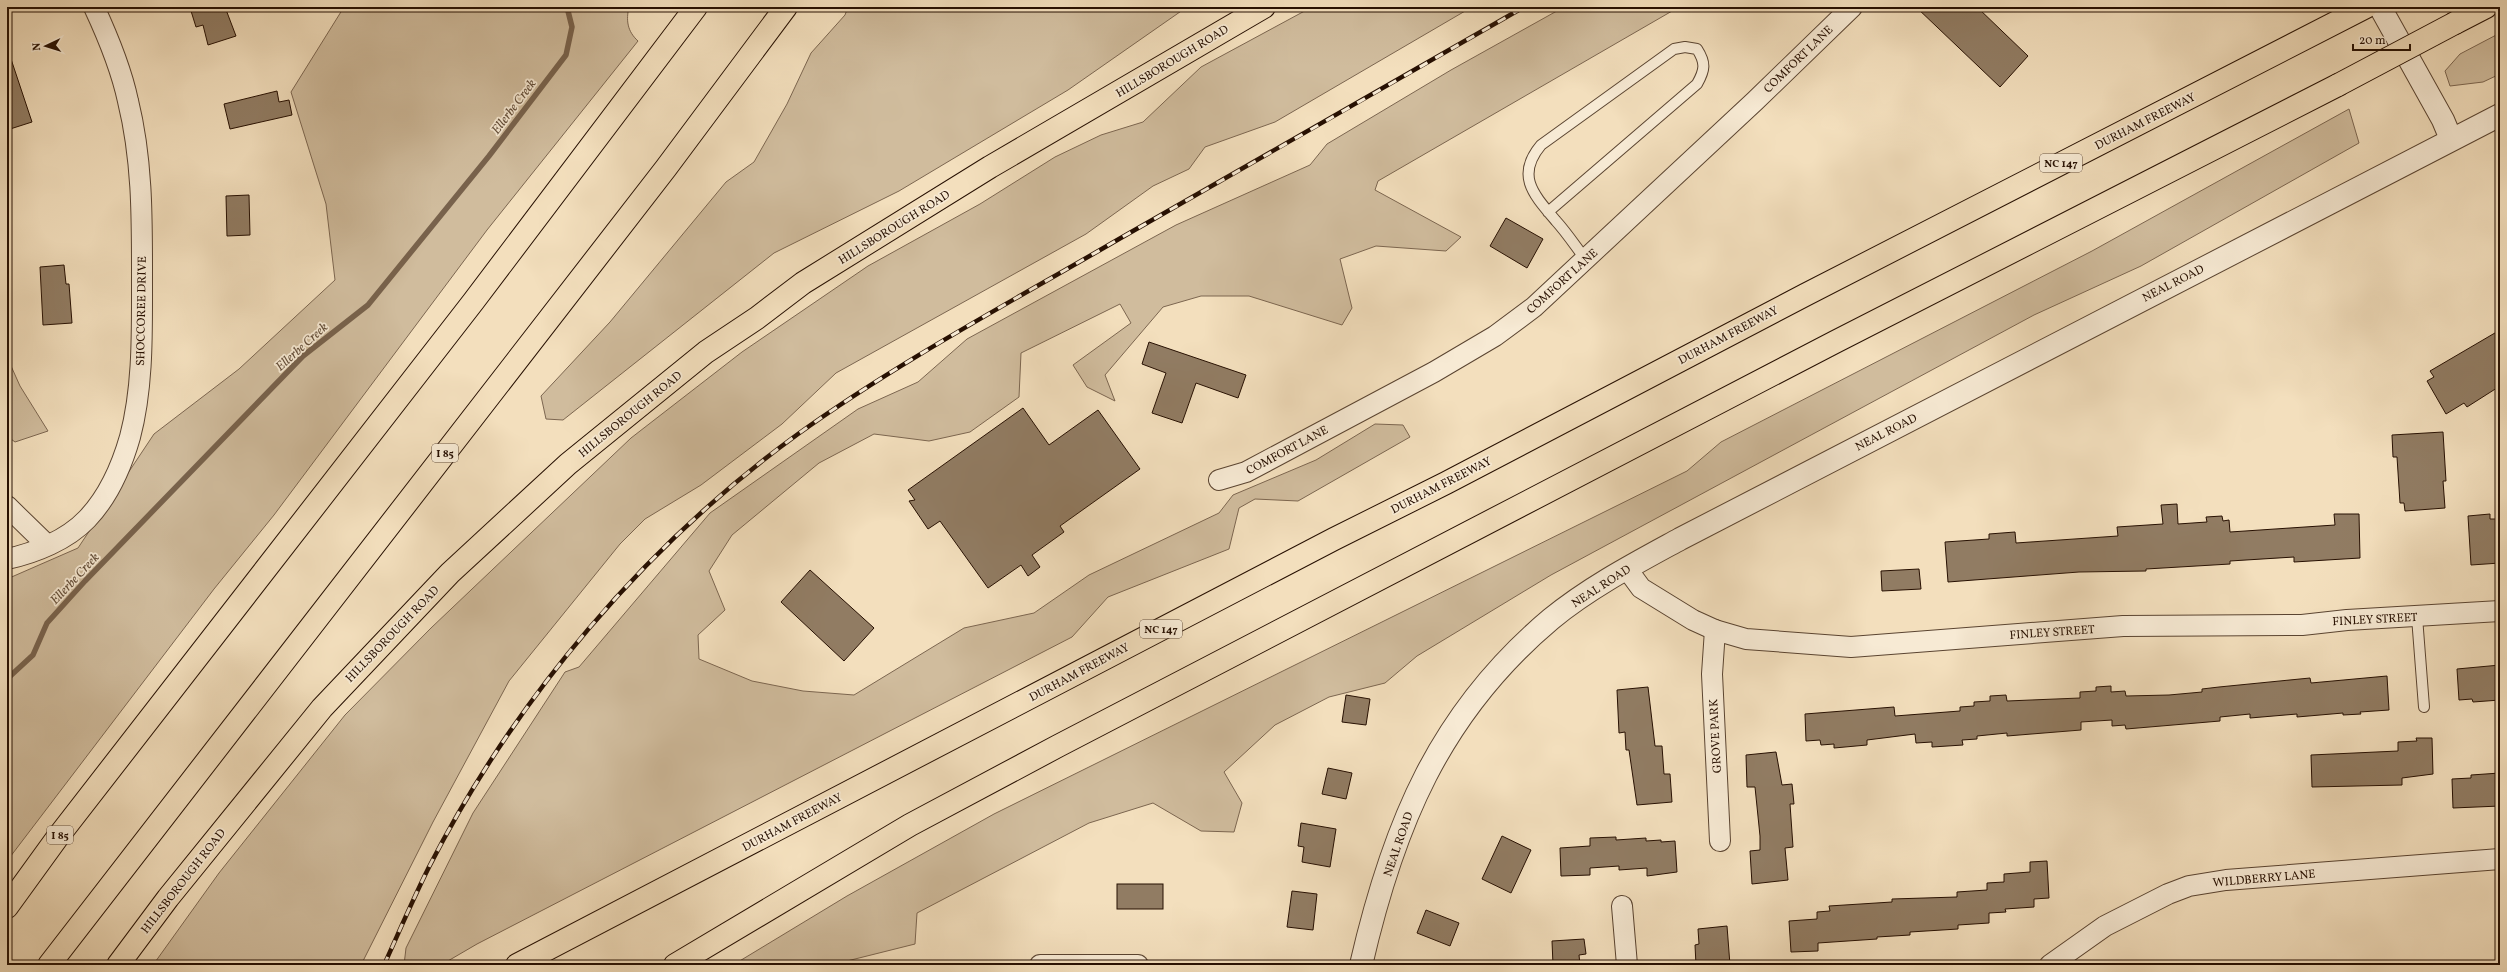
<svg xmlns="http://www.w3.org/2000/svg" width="2507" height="972" font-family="Vollkorn,serif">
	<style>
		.green { fill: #d0bc9d; stroke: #7c6650 }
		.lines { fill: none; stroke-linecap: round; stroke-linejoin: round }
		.stream { stroke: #78624c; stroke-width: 5.5 }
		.building { fill: #917c63; stroke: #271002 }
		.service-casing { stroke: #5a4431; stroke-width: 12 }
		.minor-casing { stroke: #5a4431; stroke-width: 22 }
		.tertiary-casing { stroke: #5a4431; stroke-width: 24 }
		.primary-casing { stroke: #271002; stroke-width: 24 }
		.motorway-casing { stroke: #271002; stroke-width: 24 }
		.service { stroke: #f7ead4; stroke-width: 10 }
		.minor { stroke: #f7ead4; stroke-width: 20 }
		.tertiary { stroke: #f7ead4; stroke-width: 22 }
		.primary { stroke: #f3dfbd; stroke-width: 22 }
		.motorway { stroke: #f3dfbd; stroke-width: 22 }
		.rail-casing { stroke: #271002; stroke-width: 4.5 }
		.rail { stroke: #f7ead4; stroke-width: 3; stroke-dasharray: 9; stroke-linecap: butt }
		.motorway-bridge-casing { stroke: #271002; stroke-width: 24; stroke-linecap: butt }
		.motorway-bridge { stroke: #f3dfbd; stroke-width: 22 }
		.labels { text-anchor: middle; stroke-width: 3.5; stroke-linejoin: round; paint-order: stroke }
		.shield { fill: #f7ead4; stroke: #655141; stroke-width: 1 }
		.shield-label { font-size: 11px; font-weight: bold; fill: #271002 }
		.street-label { font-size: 12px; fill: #271002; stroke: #f7ead4 }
		.water-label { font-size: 13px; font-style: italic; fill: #644e39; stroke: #f7ead4 }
	</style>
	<rect width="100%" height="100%" fill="#f3dfbd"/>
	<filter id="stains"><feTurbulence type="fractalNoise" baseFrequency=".005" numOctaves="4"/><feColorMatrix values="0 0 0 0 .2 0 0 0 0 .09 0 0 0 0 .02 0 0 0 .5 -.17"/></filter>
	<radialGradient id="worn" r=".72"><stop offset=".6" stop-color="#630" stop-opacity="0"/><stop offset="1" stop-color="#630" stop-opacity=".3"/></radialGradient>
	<g class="green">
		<path d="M344,7H629C626,20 627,31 638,41L487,230L274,515L214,589L7,861V579L78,548L154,434L239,369L335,280L326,204L291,92Z"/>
		<polygon points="848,7 1187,7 1068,90 899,191 774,253 563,420 546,419 541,396 610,322 726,182 754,162 787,104 811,53 845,15"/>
		<polygon points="1312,7 1472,7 1275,122 1205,147 1189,169 1153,186 1086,234 836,373 782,424 701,485 645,519 620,544 509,681 433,822 361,965 153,965 219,873 345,715 431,628 631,438 742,352 868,266 980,204 1055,157 1101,135 1143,122 1201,67"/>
		<polygon points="1564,7 1679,7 1378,181 1375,190 1461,237 1446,251 1376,246 1340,259 1352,308 1342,325 1249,296 1201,296 1163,307 1105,375 1115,401 1087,387 1073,365 1131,323 1120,304 1021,353 1019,397 970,432 929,441 874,434 819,463 732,535 709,571 725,610 698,635 699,659 752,681 803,691 854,695 964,628 1034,613 1089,575 1219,513 1233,495 1316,460 1375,424 1403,425 1410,437 1298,501 1255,499 1239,508 1229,549 1108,597 1072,637 477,944 441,965 404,965 406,948 473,813 565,672 579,667 710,513 858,409 918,382 967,339 1176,225 1310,165 1327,144 1451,70"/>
		<polygon points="2500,33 2500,74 2483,82 2450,86 2445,71 2460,54"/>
		<polygon points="2349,109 2359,143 2141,266 2034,315 1551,575 1417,656 1385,683 1329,697 1275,725 1224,772 1242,803 1234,832 1201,831 1153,803 1089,823 917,913 915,944 831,965 733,965 847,896 994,814 1687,471 1721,442 2092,251"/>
		<polygon points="7,357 20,386 48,431 15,442 7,436"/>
	</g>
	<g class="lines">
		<polyline class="stream" points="7,679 33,655 47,623 85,581 303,356 368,305 489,156 566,55 572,27 567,7"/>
	</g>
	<g class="building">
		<polygon points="205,7 225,7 236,36 208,45 203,25 196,27 191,11"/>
		<polygon points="1916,7 1977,7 2028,56 2000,87"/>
		<polygon points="7,56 10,56 32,122 7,130"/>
		<polygon points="277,91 279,102 289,100 292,115 230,129 224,104"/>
		<polygon points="249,195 250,235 227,236 226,196"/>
		<polygon points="1506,218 1543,239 1527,268 1490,246"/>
		<polygon points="64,265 66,284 69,284 72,323 43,325 40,267"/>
		<polygon points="2500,330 2500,386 2467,407 2464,403 2446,414 2427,381 2434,377 2430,371"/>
		<polygon points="1149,342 1246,375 1238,398 1196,383 1182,423 1152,413 1166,373 1142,364"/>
		<polygon points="1023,408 1049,445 1098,410 1140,469 1060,526 1064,532 1032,555 1040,567 1028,576 1021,565 988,588 940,521 928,529 909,501 915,500 908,490"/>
		<polygon points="2443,432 2446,481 2443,481 2445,508 2405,511 2404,503 2400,503 2397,457 2393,457 2392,435"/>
		<polygon points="2177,504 2178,524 2207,522 2206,517 2222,516 2223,521 2229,520 2230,532 2335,525 2334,514 2359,514 2360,558 2294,562 2294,557 2230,561 2230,564 2146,569 2146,571 2079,572 1948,582 1945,542 1989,539 1989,534 2015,532 2016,543 2118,536 2117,527 2163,524 2161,505"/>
		<polygon points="2490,514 2490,519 2500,519 2500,563 2471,565 2468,516"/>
		<polygon points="1919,569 1921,589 1882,591 1881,571"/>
		<polygon points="810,570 874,628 844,661 781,602"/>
		<polygon points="2500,665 2500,700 2473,702 2472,699 2459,700 2457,669"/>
		<polygon points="2387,676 2389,710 2360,712 2361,714 2343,715 2343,713 2297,717 2297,714 2250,718 2250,714 2220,717 2220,721 2126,729 2125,725 2112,726 2112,720 2081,722 2081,730 2007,736 2007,733 1977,736 1977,739 1962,740 1963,745 1932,747 1932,742 1916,743 1915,734 1867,740 1867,745 1834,748 1834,744 1821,745 1820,740 1806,741 1805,714 1894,707 1895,716 1960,711 1960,707 1974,706 1974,702 1990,701 1990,696 2006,695 2007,701 2080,698 2080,692 2096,691 2096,687 2111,686 2111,692 2125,691 2126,696 2169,695 2202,692 2202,689 2219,687 2310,678 2311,683"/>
		<polygon points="1648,687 1655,746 1662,746 1664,774 1670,774 1672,802 1637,805 1629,750 1626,750 1625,732 1619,733 1617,690"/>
		<polygon points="1346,695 1370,699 1366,725 1342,722"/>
		<polygon points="2416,738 2432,738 2433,774 2402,778 2402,785 2312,787 2311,755 2398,751 2398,742 2417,741"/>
		<polygon points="1776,752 1782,785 1792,784 1794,804 1790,804 1793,847 1785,848 1788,880 1752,884 1750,851 1760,850 1760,836 1755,787 1747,787 1746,755"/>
		<polygon points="1328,768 1352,773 1346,799 1322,794"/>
		<polygon points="2500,773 2500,806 2453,808 2452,779 2471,778 2471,775"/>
		<polygon points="1301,823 1336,829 1330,867 1302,862 1304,847 1298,846"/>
		<polygon points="1502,836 1531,850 1511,893 1482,879"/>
		<polygon points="1616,837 1616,840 1646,838 1646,841 1661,840 1661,842 1675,841 1677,872 1647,876 1647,868 1619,870 1619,866 1590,868 1590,875 1561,876 1560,848 1590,846 1590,838"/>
		<polygon points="2047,861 2049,898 2034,899 2034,907 2005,909 2006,912 1989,913 1989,923 1958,925 1958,929 1910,932 1910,935 1877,937 1877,939 1818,943 1818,951 1791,952 1789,921 1817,919 1817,912 1830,911 1829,906 1892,902 1892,899 1957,897 1957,892 1987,890 1987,883 2004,882 2004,874 2030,872 2030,862"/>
		<rect x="1117" y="884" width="46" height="25"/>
		<polygon points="1292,891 1317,894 1313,930 1287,927"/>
		<polygon points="1426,910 1459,923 1450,946 1417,933"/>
		<polygon points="1727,926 1730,965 1696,965 1695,945 1699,944 1698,929"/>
		<polygon points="1584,939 1586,954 1579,955 1580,965 1553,965 1552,941"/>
	</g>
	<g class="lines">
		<defs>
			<g id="service">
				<path d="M1548,212L1697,84C1705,70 1706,63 1697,49L1685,47L1674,49L1541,145C1515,176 1534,195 1556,221C1567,233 1576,247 1586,260"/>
				<polyline points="2417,617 2424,707"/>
			</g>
			<g id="minor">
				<polyline points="1219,480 1246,472 1434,372 1495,336 1534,307 1755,101 1852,7"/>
				<polyline points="7,506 47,545"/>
				<path d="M7,559C35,553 67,540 87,519C108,497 122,465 130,437C143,388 142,334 142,284C142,222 143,162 128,101C121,68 108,37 94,7"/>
				<polyline points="1627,569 1641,588 1693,620 1715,630 1746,639 1851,647 2123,626 2302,625 2347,620 2500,611"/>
				<polyline points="1715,630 1712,674 1720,841"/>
				<polyline points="1622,906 1627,965"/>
				<polyline points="1040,965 1138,965"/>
				<polyline points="2050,965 2105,926 2168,894 2189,886 2226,880 2500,859"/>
			</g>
			<g id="tertiary">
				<polyline points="2380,7 2443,120 2451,139"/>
				<path d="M1361,965C1393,826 1439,713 1551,619C1590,587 1636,563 1680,539L2500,115"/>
			</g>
			<polyline id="primary" points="118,965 168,898 322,708 450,573 568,464 706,352 757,318 803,283 990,167 1264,7"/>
			<g id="motorway">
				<polyline points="2455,23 2486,7"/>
				<polyline points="7,907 57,838 473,302 696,7"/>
				<polyline points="49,965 666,168 786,7"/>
				<polyline points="517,965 1334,539 1446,483 1805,295 2366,7"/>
				<polyline points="675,965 910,825 1058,746 1835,342 2338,85"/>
			</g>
		</defs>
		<use href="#service" class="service-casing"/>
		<use href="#minor" class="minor-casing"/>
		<use href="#tertiary" class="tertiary-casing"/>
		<use href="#primary" class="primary-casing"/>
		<use href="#motorway" class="motorway-casing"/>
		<use href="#service" class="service"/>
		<use href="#minor" class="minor"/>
		<use href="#tertiary" class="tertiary"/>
		<use href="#primary" class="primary"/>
		<use href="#motorway" class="motorway"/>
		<defs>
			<path id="rail" d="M384,965C399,932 413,899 429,867C515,699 645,545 798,434C900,361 1011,302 1119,239C1254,162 1389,85 1524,7"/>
		</defs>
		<use href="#rail" class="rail-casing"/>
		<use href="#rail" class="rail"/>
		<defs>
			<polyline id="motorway-bridge" points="2338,85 2455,23"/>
		</defs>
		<use href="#motorway-bridge" class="motorway-bridge-casing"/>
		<use href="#motorway-bridge" class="motorway-bridge"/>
	</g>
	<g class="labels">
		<g class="shield">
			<rect x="2040" y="154" width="42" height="18" rx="3"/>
			<rect x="432" y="444" width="26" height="18" rx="3"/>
			<rect x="1140" y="620" width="42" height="18" rx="3"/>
			<rect x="47" y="826" width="26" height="18" rx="3"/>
		</g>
		<g class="shield-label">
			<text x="2061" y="167">NC 147</text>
			<text x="445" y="457">I 85</text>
			<text x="1161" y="633">NC 147</text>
			<text x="60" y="839">I 85</text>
		</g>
		<g class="street-label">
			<text transform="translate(1798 59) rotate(-44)" y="4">COMFORT LANE</text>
			<text transform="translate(1172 61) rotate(-31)" y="4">HILLSBOROUGH ROAD</text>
			<text transform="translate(2145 121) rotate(-27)" y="4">DURHAM FREEWAY</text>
			<text transform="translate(894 227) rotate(-32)" y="4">HILLSBOROUGH ROAD</text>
			<text transform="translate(1562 281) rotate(-42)" y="4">COMFORT LANE</text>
			<text transform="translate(2173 283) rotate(-27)" y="4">NEAL ROAD</text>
			<text transform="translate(141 311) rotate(-89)" y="4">SHOCCOREE DRIVE</text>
			<text transform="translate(1728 335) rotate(-28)" y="4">DURHAM FREEWAY</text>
			<text transform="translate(630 414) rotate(-39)" y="4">HILLSBOROUGH ROAD</text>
			<text transform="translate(1886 432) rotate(-27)" y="4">NEAL ROAD</text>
			<text transform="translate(1287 450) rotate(-28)" y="4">COMFORT LANE</text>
			<text transform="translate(1441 485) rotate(-27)" y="4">DURHAM FREEWAY</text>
			<text transform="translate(1601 586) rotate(-33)" y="4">NEAL ROAD</text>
			<text transform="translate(2375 619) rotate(-3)" y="4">FINLEY STREET</text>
			<text transform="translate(2052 632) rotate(-4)" y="4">FINLEY STREET</text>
			<text transform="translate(392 634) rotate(-46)" y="4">HILLSBOROUGH ROAD</text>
			<text transform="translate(1079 672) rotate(-28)" y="4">DURHAM FREEWAY</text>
			<text transform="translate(1715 736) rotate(-93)" y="4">GROVE PARK</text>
			<text transform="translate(792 822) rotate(-28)" y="4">DURHAM FREEWAY</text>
			<text transform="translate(1398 844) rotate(-71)" y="4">NEAL ROAD</text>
			<text transform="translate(2264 878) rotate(-5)" y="4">WILDBERRY LANE</text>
			<text transform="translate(183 881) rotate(-52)" y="4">HILLSBOROUGH ROAD</text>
		</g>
		<g class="water-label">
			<text transform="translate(513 106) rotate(-53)" y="5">Ellerbe Creek</text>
			<text transform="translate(301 346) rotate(-42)" y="5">Ellerbe Creek</text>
			<text transform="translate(74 578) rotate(-47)" y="5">Ellerbe Creek</text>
		</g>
	</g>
	<rect width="2507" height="972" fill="none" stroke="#f3dfbd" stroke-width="24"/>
	<rect x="8" y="8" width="2491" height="956" fill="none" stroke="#271002" stroke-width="2"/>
	<rect x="12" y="12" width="2483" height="948" fill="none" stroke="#271002"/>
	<g transform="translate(46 46) rotate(266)" stroke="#f7ead4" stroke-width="3" paint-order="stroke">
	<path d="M0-3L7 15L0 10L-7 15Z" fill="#271002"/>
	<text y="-6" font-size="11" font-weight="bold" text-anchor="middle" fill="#271002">N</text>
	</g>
	<path d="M2353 44v6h57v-6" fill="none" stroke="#271002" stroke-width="2"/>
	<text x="2359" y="44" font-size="12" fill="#271002" stroke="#f7ead4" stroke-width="3" paint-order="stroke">20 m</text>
	<rect width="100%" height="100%" filter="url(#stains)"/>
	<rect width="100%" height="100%" fill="url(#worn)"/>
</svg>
